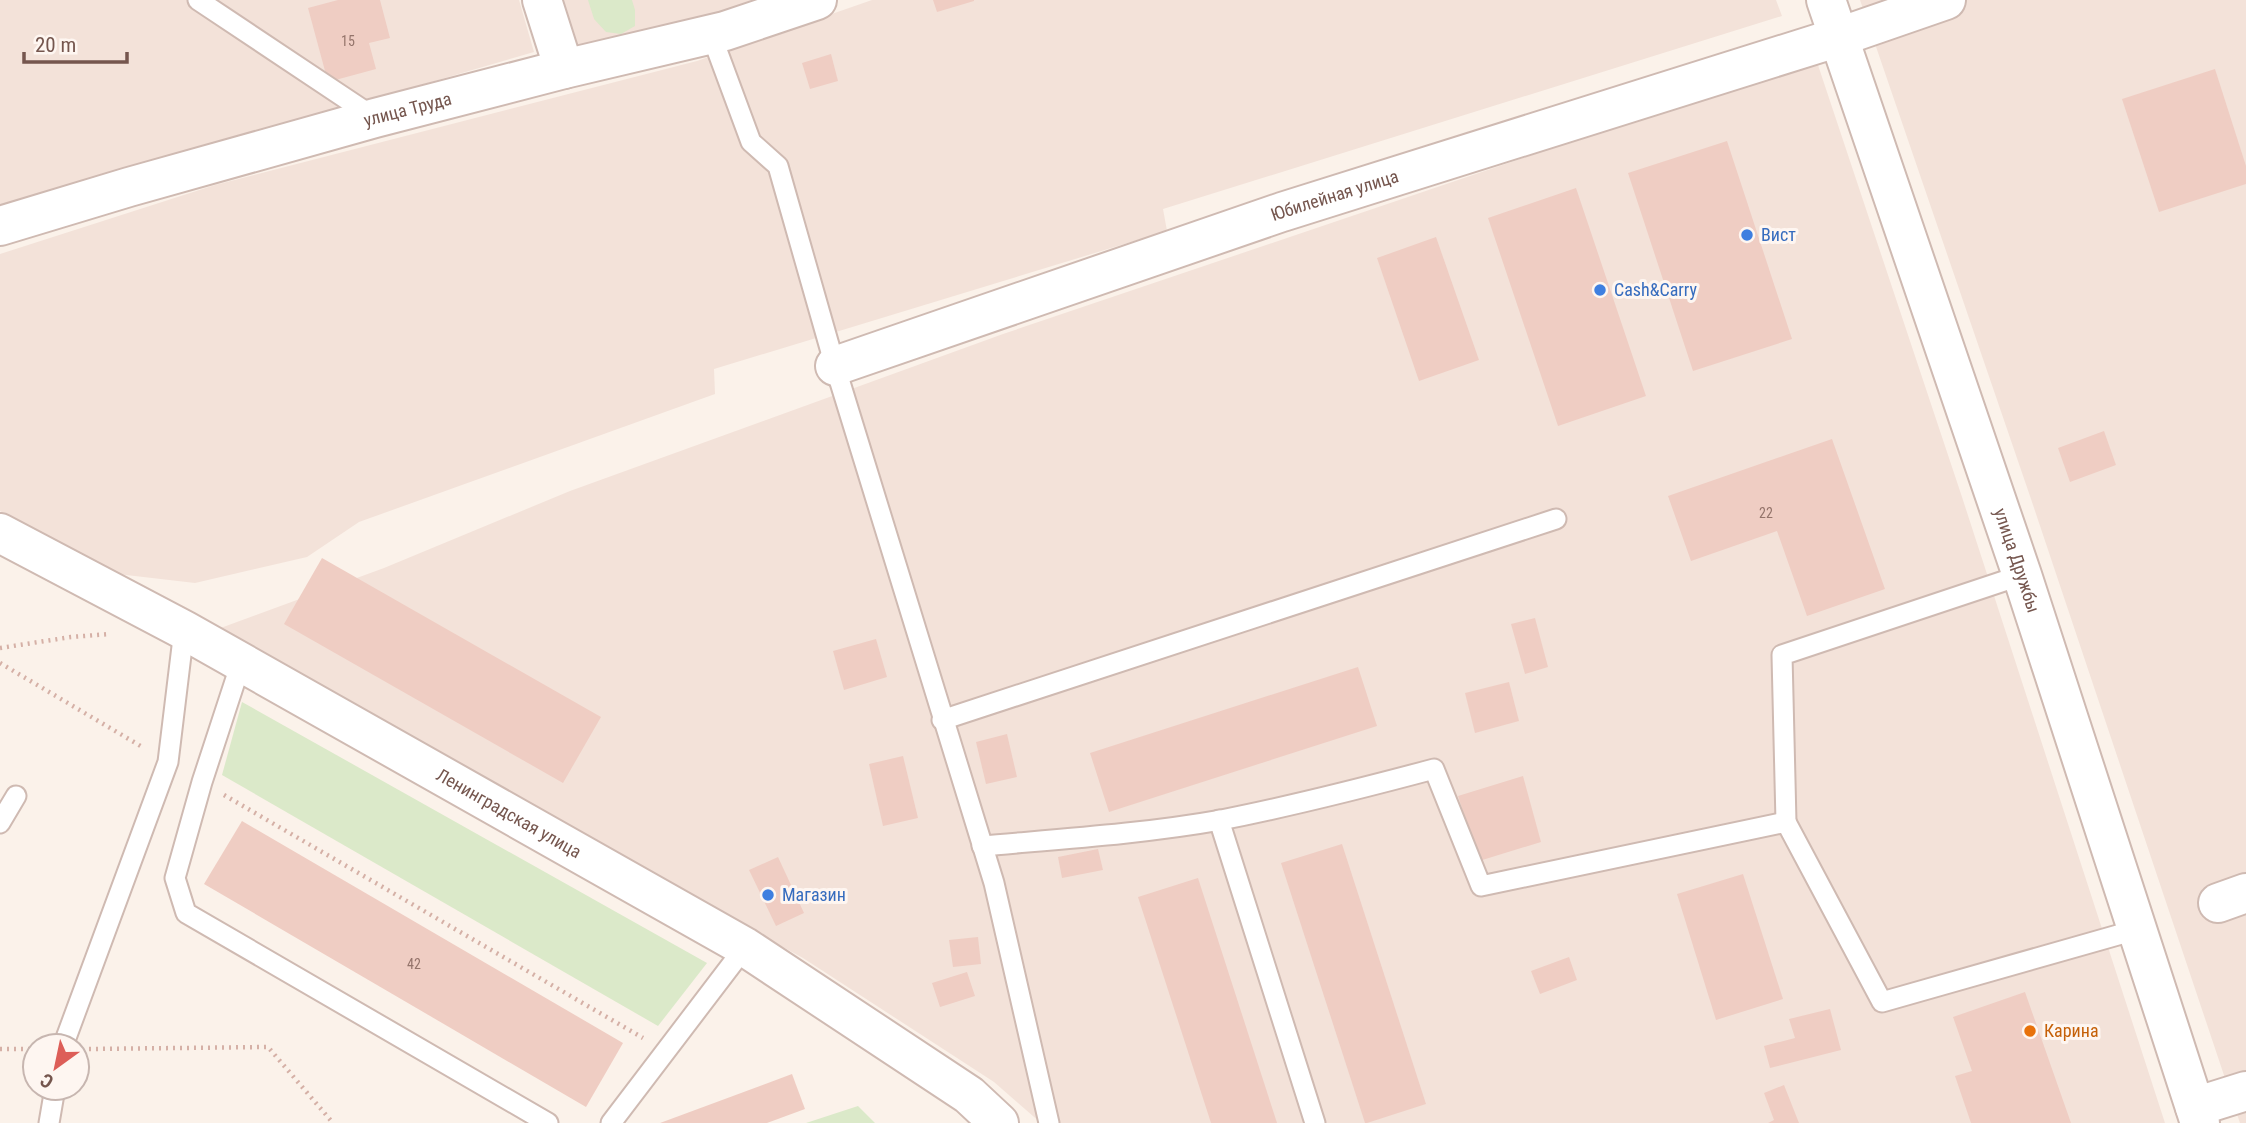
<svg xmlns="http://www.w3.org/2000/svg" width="2246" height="1123" font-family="'Roboto Condensed',sans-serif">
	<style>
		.residential { fill: #f3e2d9 }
		.green { fill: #dbe9c9 }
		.building { fill: #efcdc3 }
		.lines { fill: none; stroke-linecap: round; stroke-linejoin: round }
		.service-casing { stroke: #cfbab2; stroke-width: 23 }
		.minor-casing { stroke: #cfbab2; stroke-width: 42 }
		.tertiary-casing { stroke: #cfbab2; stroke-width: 42 }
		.path { stroke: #d5b0a6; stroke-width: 4.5; stroke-dasharray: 2 5; stroke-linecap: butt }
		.service { stroke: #fff; stroke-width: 19 }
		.minor { stroke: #fff; stroke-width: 38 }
		.tertiary { stroke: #fff; stroke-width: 38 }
		.shop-dot { fill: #3f7fe0; stroke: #fef6f1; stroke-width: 2.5 }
		.food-dot { fill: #e8710a; stroke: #fef6f1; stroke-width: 2.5 }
		.labels { text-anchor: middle; stroke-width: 6; stroke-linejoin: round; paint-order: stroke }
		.number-label { font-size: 14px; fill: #94746b }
		.street-label { font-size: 18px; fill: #75564e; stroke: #fef6f1 }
		.shop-label { font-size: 18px; fill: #366cbe; stroke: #fef6f1; text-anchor: start }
		.food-label { font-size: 18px; fill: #c56008; stroke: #fef6f1; text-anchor: start }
	</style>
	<rect width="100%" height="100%" fill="#fbf2ea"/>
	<g class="residential">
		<polygon points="0,0 519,0 534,52 0,208"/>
		<polygon points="562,0 763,0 578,50"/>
		<polygon points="872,0 1776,0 1782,16 1163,209 1167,231 714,369 715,394 359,522 307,557 195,583 109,573 0,511 0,254 215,185 697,61"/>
		<polygon points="1860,0 2246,0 2246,1123 2240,1123 2031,499"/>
		<polygon points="1816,59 1962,497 2165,1123 1041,1123 994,1082 803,958 207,633 384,568 570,491 1003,334"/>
	</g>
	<g class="green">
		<polygon points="588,0 632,0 635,10 635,26 621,34 606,32 594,19"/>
		<polygon points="242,702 707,963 658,1026 222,775"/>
		<polygon points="858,1106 875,1123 806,1123"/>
	</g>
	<g class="building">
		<polygon points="338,0 380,0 390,38 369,43 376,69 328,82 308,8"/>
		<polygon points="933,0 974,0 974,1 937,12"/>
		<polygon points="831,54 838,81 810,89 802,63"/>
		<polygon points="2215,69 2246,166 2246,184 2159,212 2122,99"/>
		<polygon points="1727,141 1792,339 1693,371 1628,173"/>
		<polygon points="1576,188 1646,396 1558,426 1488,218"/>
		<polygon points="1436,237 1479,360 1419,381 1377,258"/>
		<polygon points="2104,431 2116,465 2070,482 2058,448"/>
		<polygon points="1832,439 1885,589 1807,616 1777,531 1691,561 1668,496"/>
		<polygon points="322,558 601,717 563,783 284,624"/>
		<polygon points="1535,618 1548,667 1525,674 1511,624"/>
		<polygon points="876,639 887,677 844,690 833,651"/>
		<polygon points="1358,667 1377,726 1109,812 1090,753"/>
		<polygon points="1509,682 1519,721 1475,733 1465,693"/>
		<polygon points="1007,734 1017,777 986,784 976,742"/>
		<polygon points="903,756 918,818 883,826 869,764"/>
		<polygon points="1523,776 1541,842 1479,861 1458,796"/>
		<polygon points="242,821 623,1043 586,1107 204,884"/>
		<polygon points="1342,844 1426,1104 1367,1123 1365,1123 1281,863"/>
		<polygon points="1098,849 1103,870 1062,878 1058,857"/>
		<polygon points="778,857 804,913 776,926 749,870"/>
		<polygon points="1743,874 1783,999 1716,1020 1677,894"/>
		<polygon points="1198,878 1277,1123 1211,1123 1138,897"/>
		<polygon points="978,937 981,964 953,967 949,940"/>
		<polygon points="1569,957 1577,980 1540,994 1531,971"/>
		<polygon points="967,972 975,996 940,1007 932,983"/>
		<polygon points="2025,992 2071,1123 1971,1123 1955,1076 1972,1071 1953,1017"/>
		<polygon points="1830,1009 1841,1050 1770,1068 1764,1046 1795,1038 1789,1019"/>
		<polygon points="792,1074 805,1109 767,1123 660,1123"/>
		<polygon points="1784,1085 1799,1123 1768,1123 1774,1120 1764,1093"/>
	</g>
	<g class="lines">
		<defs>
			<g id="service">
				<polyline points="198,0 375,118"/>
				<polyline points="711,34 751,142 778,166 835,366 994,883 1049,1123"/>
				<polyline points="241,663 202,782 175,878 186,913 548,1123"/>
				<polyline points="942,720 1556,519"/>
				<polyline points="1219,820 1315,1123"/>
				<polyline points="1786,822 1782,655 2022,575"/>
				<polyline points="0,823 16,796"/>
				<path d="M982,846C1061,839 1142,834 1221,820C1292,806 1363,788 1434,769L1481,886L1786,822L1882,1002L2139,929"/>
				<polyline points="63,1046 168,762 184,630"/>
				<polyline points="49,1123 55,1088"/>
				<polyline points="611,1123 745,947"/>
			</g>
			<g id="minor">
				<polyline points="542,0 564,69"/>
				<path id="s1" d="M0,226L129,187L375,118L564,69L725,31L817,0"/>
				<path id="s2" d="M835,366L1282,212L1839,37L1946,0"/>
				<path id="s3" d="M0,533L184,630L745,947L969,1095L999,1123"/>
				<polyline points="2218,903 2246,893"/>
				<polyline points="2195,1107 2246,1091"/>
			</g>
			<g id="tertiary">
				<path id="s4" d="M1826,0L2022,575L2200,1123"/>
			</g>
		</defs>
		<use href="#service" class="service-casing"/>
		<use href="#minor" class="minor-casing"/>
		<use href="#tertiary" class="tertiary-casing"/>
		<g class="path">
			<polyline points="0,648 71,637 110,634"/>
			<polyline points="0,663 144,748"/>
			<polyline points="224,795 643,1038"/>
			<polyline points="0,1049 35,1049"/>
			<polyline points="89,1049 268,1047 333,1123"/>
		</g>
		<use href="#service" class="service"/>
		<use href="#minor" class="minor"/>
		<use href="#tertiary" class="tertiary"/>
	</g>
	<g class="shop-dot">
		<circle cx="1747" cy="235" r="7"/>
		<circle cx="1600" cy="290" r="7"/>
		<circle cx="768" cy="895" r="7"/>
	</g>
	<circle class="food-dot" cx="2030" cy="1031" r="7"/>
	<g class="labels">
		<g class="number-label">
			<text x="348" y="46">15</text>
			<text x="1766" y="518">22</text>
			<text x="414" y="969">42</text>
		</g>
		<g class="street-label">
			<text dy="6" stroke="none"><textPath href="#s1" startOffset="424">улица Труда</textPath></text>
			<text dy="6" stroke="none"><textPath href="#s2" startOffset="528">Юбилейная улица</textPath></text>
			<text dy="6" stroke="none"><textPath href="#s4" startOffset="592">улица Дружбы</textPath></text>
			<text dy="6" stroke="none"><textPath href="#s3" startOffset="581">Ленинградская улица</textPath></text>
		</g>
		<g class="shop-label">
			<text x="1761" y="241">Вист</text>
			<text x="1614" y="296">Cash&amp;Carry</text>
			<text x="782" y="901">Магазин</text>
		</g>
		<g class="food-label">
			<text x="2044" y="1037">Карина</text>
		</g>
	</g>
	<g transform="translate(56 1067) rotate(213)"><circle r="33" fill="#fef6f1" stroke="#c7b6b0" stroke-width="2"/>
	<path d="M0-5L12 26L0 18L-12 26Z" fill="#dd5e58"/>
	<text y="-10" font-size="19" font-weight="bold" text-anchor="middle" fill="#75564e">С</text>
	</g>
	<path d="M24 52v10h103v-10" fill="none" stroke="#75564e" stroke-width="3.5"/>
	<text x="35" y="52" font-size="21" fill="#75564e" stroke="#fef6f1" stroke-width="5" paint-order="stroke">20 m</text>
</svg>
